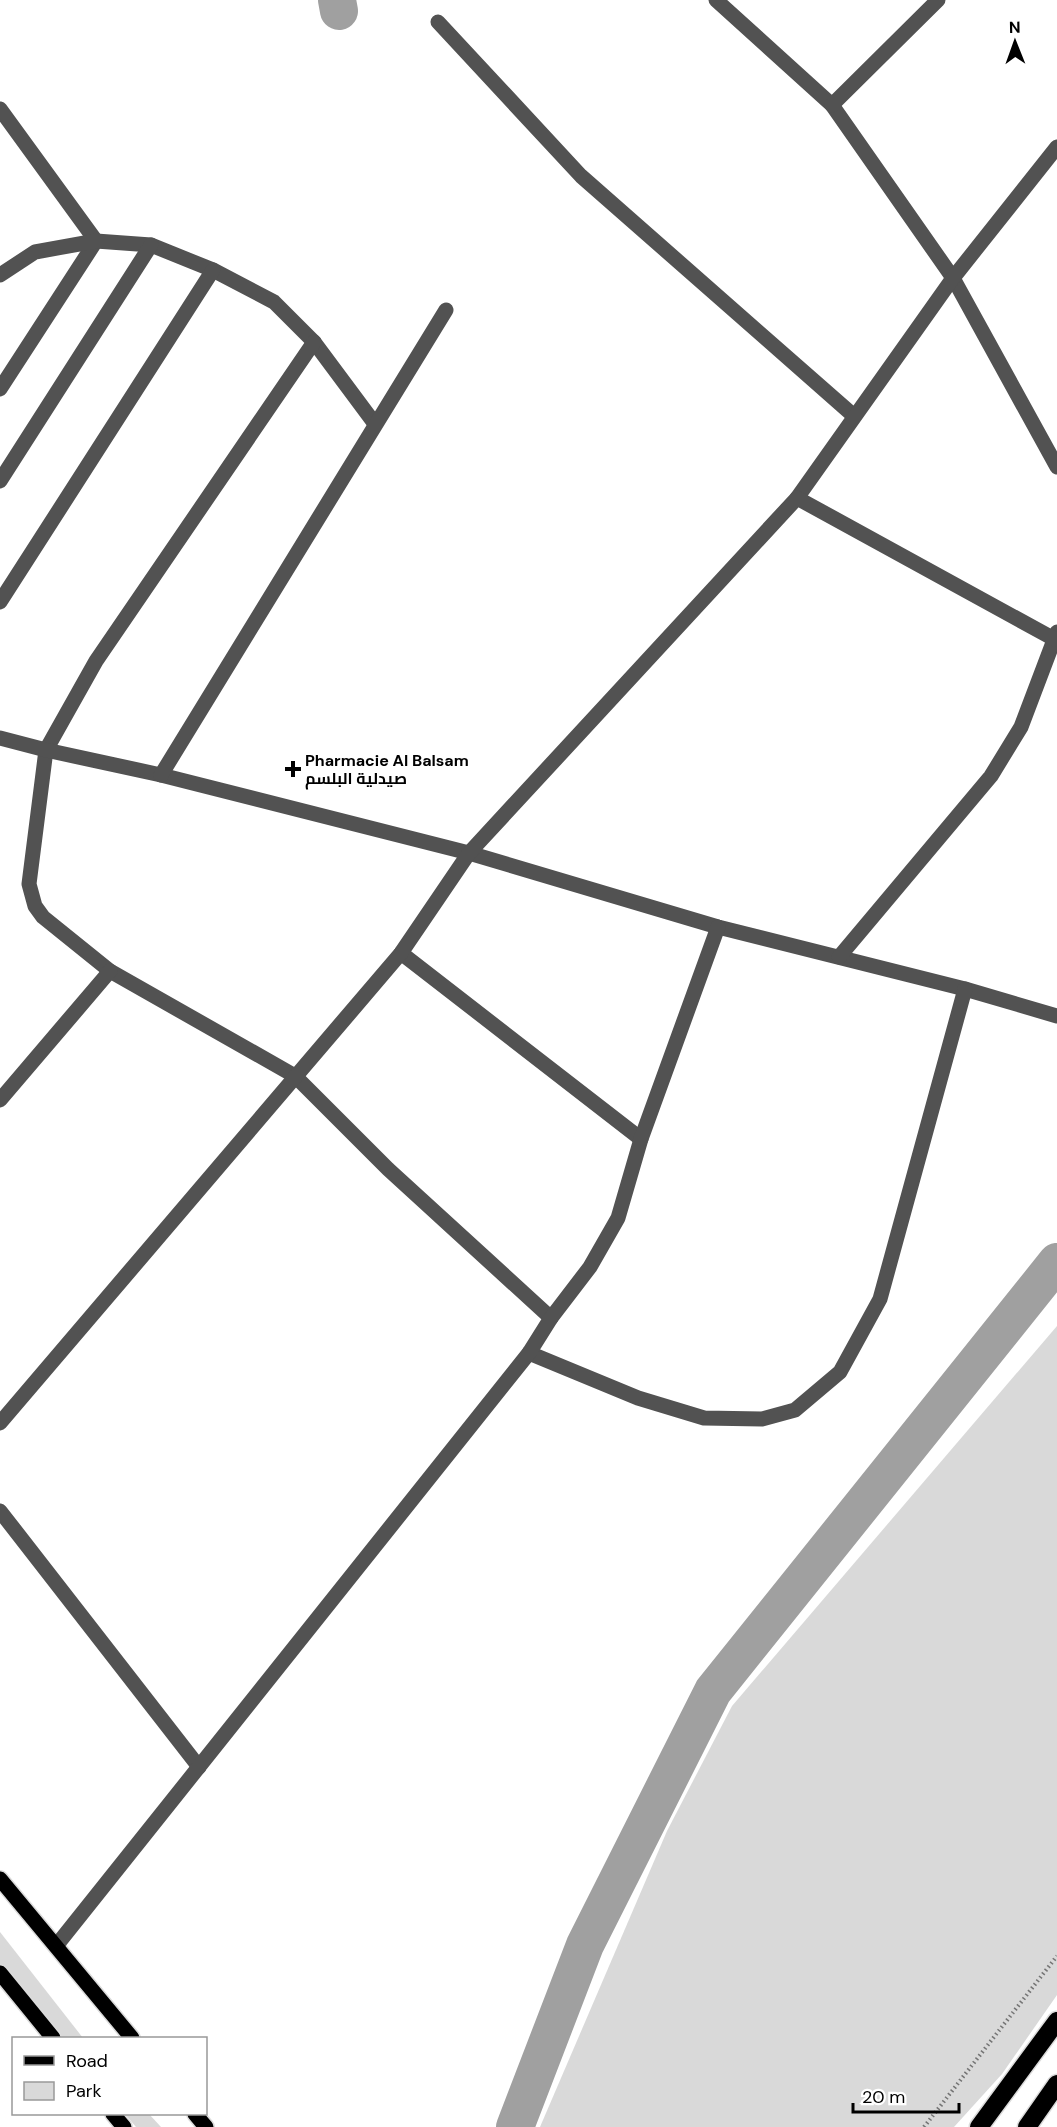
<svg xmlns="http://www.w3.org/2000/svg" width="1057" height="2127" font-family="'DM Sans',Cairo,sans-serif">
	<style>
		.green { fill: #d9d9d9 }
		.lines { fill: none; stroke-linecap: round; stroke-linejoin: round }
		.canal { stroke: #a0a0a0; stroke-width: 38 }
		.major-casing { stroke: #dbdbdb; stroke-width: 18 }
		.highway-casing { stroke: #dbdbdb; stroke-width: 21 }
		.path { stroke: #747474; stroke-width: 4; stroke-dasharray: 1.5 3; stroke-linecap: butt }
		.minor { stroke: #525252; stroke-width: 15 }
		.major { stroke: #000; stroke-width: 15 }
		.highway { stroke: #000; stroke-width: 18 }
		.poi-dot { fill: #000; stroke: #fff; stroke-width: 2 }
		.labels { text-anchor: middle; stroke-width: 5; stroke-linejoin: round; paint-order: stroke }
		.poi-label { font-size: 16px; font-weight: bold; fill: #000; stroke: #fff; text-anchor: start }
	</style>
	<rect width="100%" height="100%" fill="#fff"/>
	<g class="green">
		<polygon points="1057,1326 1057,1995 1002,2074 954,2127 540,2127 667,1831 732,1706"/>
		<polygon points="0,1932 83,2038 62,2038 0,1965"/>
		<polygon points="125,2114 149,2114 161,2127 136,2127"/>
	</g>
	<g class="lines">
		<g class="canal">
			<polyline points="337,0 339,11"/>
			<polyline points="515,2127 585,1945 713,1691 1057,1262"/>
		</g>
		<defs>
			<g id="major">
				<polyline points="0,1879 132,2038"/>
				<polyline points="0,1973 53,2038"/>
				<polyline points="113,2114 124,2127"/>
				<polyline points="195,2114 206,2127"/>
			</g>
			<g id="highway">
				<polyline points="979,2127 1057,2021"/>
				<polyline points="1027,2127 1057,2084"/>
			</g>
		</defs>
		<use href="#major" class="major-casing"/>
		<use href="#highway" class="highway-casing"/>
		<polyline class="path" points="924,2127 1057,1956"/>
		<g class="minor">
			<polyline points="716,0 832,105 953,278 1057,467"/>
			<polyline points="438,22 581,176 854,416"/>
			<polyline points="832,105 938,0"/>
			<polyline points="0,109 96,241 0,389"/>
			<polyline points="0,275 35,252 96,241 151,245 213,270 274,302 314,342 375,424"/>
			<polyline points="314,342 96,661 46,750 29,884 35,906 43,917 110,971 295,1076 388,1169 551,1318"/>
			<polyline points="0,481 151,245"/>
			<polyline points="797,498 953,278 1057,147"/>
			<polyline points="0,602 213,270"/>
			<polyline points="0,738 46,750 161,775 469,853 718,927 965,989 1057,1016"/>
			<polyline points="161,775 446,310"/>
			<polyline points="401,953 641,1139"/>
			<polyline points="839,957 991,776 1021,727 1057,632"/>
			<polyline points="0,1100 110,971"/>
			<polyline points="529,1353 638,1398 704,1418 762,1419 795,1410 840,1372 880,1299 965,989"/>
			<polyline points="0,1423 401,953 469,853 797,498 1054,639"/>
			<polyline points="0,1511 199,1767"/>
			<polyline points="56,1946 529,1353 551,1318 590,1267 618,1218 641,1139 718,927"/>
		</g>
		<use href="#major" class="major"/>
		<use href="#highway" class="highway"/>
	</g>
	<path class="poi-dot" d="M290 760h6v6h6v6h-6v6h-6v-6h-6v-6h6z"/>
	<g class="labels">
		<g class="poi-label">
			<text x="305" y="766">Pharmacie Al Balsam<tspan x="305" dy="18">صيدلية البلسم</tspan></text>
		</g>
	</g>
	<rect x="12" y="2037" width="195" height="78" fill="#ffffff" stroke="#999999" stroke-width="1.5"/>
	<rect x="24" y="2056" width="30" height="9" fill="#000000" stroke="#999999" stroke-width="1.5"/>
	<text x="66" y="2067" font-size="18" fill="#000000">Road</text>
	<rect x="24" y="2082" width="30" height="18" fill="#d9d9d9" stroke="#999999" stroke-width="1.5"/>
	<text x="66" y="2097" font-size="18" fill="#000000">Park</text>
	<g transform="translate(1015 42) rotate(359)" stroke="#ffffff" stroke-width="4.5" paint-order="stroke">
	<path d="M0-4.5L10 22L0 15L-10 22Z" fill="#000000"/>
	<text y="-9" font-size="16" font-weight="bold" text-anchor="middle" fill="#000000">N</text>
	</g>
	<path d="M853 2103v9h106v-9" fill="none" stroke="#000000" stroke-width="3"/>
	<text x="862" y="2103" font-size="18" fill="#000000" stroke="#ffffff" stroke-width="4.5" paint-order="stroke">20 m</text>
</svg>
